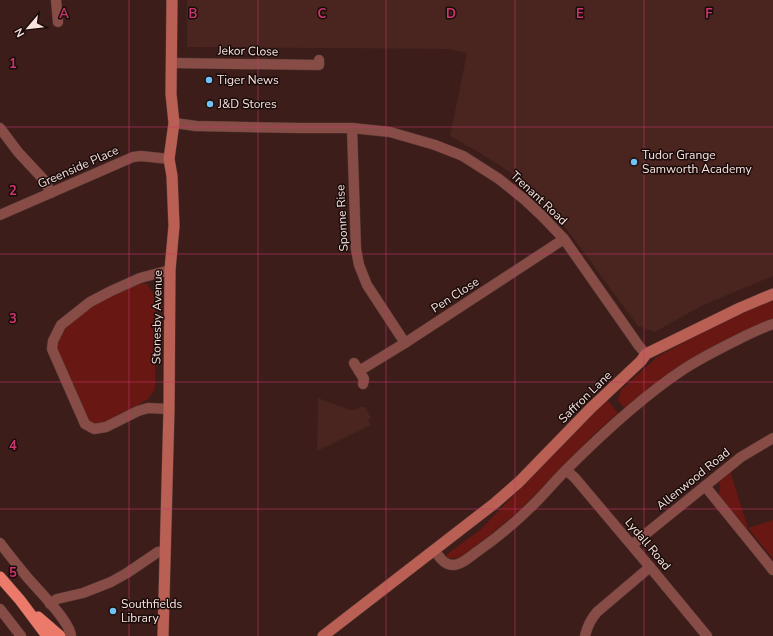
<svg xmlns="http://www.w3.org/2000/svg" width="773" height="636" font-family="'Nunito Sans',sans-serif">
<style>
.built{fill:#4a241f}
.green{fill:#691712}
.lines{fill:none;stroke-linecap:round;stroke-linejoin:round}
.minor-casing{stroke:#563935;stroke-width:11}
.secondary-casing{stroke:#563935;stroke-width:12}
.trunk-casing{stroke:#563935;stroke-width:12}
.minor{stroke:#864c45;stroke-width:10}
.secondary{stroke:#ba5f54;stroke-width:11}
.trunk{stroke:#ec7a6b;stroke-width:11}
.grid{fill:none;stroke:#ca366f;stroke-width:1;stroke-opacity:0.55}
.poi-dot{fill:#71c1f5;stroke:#1a0c0a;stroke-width:1.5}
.labels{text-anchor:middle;stroke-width:3;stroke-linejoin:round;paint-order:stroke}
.street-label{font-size:12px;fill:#f8e2de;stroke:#1a0c0a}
.poi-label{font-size:12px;fill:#f8e2de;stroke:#1a0c0a;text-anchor:start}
.grid-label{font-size:13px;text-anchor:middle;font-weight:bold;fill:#ca366f;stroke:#1a0c0a;stroke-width:3;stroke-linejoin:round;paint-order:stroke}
</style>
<rect width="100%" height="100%" fill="#3c1d19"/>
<g class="built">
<polygon points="187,0 773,0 773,276 703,305 655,332 638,326 550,207 530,188 510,172 480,153 450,136 467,53 448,49 187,47"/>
<polygon points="318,398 350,410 355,410 361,407 365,407 371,418 368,420 371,425 317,451"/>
</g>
<g class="green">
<polygon points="141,283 147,284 153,293 156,304 155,389 148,399 119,416 103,424 94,424 88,419 57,349 57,342 59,335 87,308 100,300"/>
<polygon points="773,299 773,320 728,338 690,361 656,383 624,408 618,400 621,390 657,357 722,322"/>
<polygon points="607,400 618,413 591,437 521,509 490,535 459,558 448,558 446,555 480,530"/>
<polygon points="730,471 748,528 773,520 773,559 748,528 745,529 719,495 720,479"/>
</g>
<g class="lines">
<g class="minor-casing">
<g id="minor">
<polyline points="56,0 58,22"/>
<polyline points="171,63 319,65 319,60"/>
<polyline points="174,123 196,126 299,128 352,128 390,132 435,145 463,156 499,179 525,200 542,216 564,239 625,326 639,346 646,354"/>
<polyline points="0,128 18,152 44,180 51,193"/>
<polyline points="352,128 356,249 359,265 367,285 405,343"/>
<polyline points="0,215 133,157 141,156 169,159"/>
<polyline points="354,363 359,371 405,343 564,239"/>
<polyline points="359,371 364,379 363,384"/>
<polyline points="169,409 148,408 138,411 106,427 94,429 85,424 52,349 53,341 61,325 90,302 111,291 140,278 170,270"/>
<polyline points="566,470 575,478 650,567 707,636"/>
<polyline points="705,486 773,570"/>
<path d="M 0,543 C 9,555 18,566 27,577 C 38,590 70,621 71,636"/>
<polyline points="632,545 741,457 773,438"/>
<path d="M 434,550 C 440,558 446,568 458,564 C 465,562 472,555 478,551 C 498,537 517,521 534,504 C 545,493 555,481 567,469 C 602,434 643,396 684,369 C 701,358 719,349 737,340 C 749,334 761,328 773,324"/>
<polyline points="50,604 57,599 83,593 111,582 127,573 158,552 165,551"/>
<polyline points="0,609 21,636"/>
<path d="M 585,636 C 587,627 591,619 597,612 L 650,567"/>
</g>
</g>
<g class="secondary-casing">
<g id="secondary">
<polyline points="163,636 169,409 170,270 174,226 172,176 169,159 174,123 171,94 172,0"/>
<polyline points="323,636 495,503 519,482 591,408 641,361 646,354 740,308 773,294"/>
</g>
</g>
<g class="trunk-casing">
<g id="trunk">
<polyline points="0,577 20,600 47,636"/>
<polyline points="38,617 60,636"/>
</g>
</g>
<use href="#minor" class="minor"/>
<use href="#secondary" class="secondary"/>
<use href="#trunk" class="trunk"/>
</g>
<path class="grid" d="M 129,0 L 129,636M 258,0 L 258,636M 386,0 L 386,636M 515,0 L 515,636M 644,0 L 644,636M 0,127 L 773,127M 0,254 L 773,254M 0,382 L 773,382M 0,509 L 773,509"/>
<g class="poi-dot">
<circle cx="209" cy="80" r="4"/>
<circle cx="210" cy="104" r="4"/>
<circle cx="634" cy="162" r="4"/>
<circle cx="113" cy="611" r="4"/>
</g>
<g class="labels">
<g class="street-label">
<text transform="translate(248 51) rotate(1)" y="4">Jekor Close</text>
<text transform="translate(78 167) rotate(-24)" y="4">Greenside Place</text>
<text transform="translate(539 198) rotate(43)" y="4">Trenant Road</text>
<text transform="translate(342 218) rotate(-93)" y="4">Sponne Rise</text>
<text transform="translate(455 295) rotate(-33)" y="4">Pen Close</text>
<text transform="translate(157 317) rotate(-89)" y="4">Stonesby Avenue</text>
<text transform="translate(585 397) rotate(-44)" y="4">Saffron Lane</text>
<text transform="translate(693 479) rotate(-39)" y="4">Allenwood Road</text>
<text transform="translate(648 544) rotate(50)" y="4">Lydall Road</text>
</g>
<g class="poi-label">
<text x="217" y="84">Tiger News</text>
<text x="218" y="108">J&amp;D Stores</text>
<text x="642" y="159">Tudor Grange<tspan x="642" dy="14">Samworth Academy</tspan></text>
<text x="121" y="608">Southfields<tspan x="121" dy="14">Library</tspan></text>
</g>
</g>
<g class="grid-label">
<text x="64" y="18">A</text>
<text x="193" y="18">B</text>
<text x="322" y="18">C</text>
<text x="451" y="18">D</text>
<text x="580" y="18">E</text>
<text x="709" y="18">F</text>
<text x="13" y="68">1</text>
<text x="13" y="195">2</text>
<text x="13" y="323">3</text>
<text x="13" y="450">4</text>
<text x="13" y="577">5</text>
</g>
<g transform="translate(28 28) rotate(242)" stroke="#1a0c0a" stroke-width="3" paint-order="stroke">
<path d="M0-3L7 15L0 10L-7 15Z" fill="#f8e2de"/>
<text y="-6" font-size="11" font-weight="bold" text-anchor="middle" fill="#f8e2de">N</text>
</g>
</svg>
